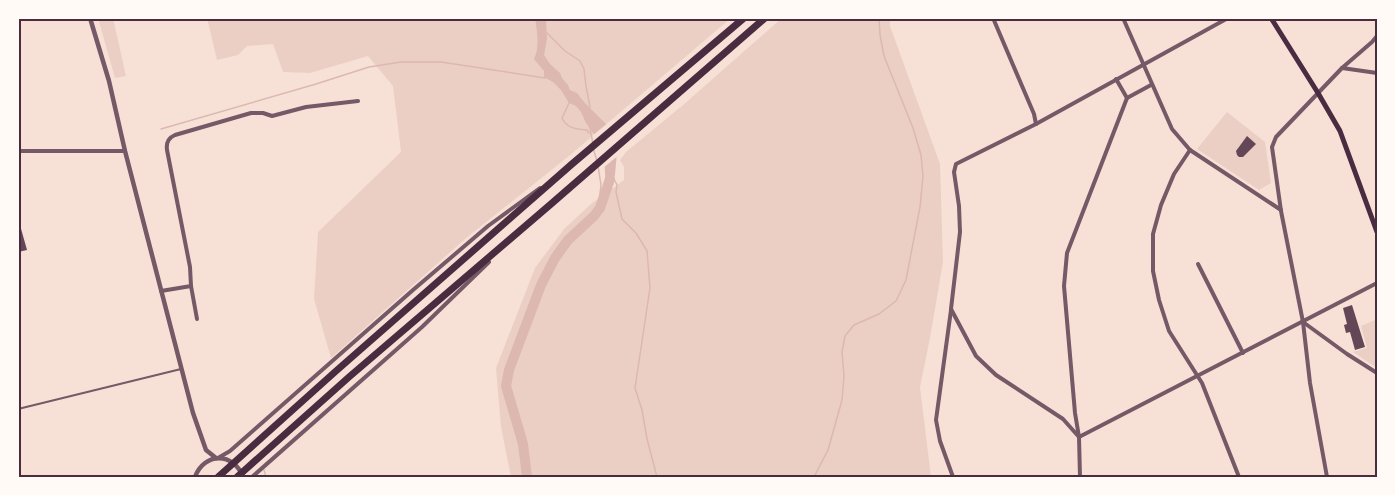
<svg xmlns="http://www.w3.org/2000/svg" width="1395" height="495" font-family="'Work Sans',sans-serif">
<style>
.green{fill:#ebcfc5}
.water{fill:#dcb8b0}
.pier{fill:#f7e1d7}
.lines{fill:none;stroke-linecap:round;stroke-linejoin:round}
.stream{stroke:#dcb8b0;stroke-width:1.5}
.river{stroke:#dcb8b0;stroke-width:10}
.building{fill:#644757}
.service{stroke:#755966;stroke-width:2}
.minor{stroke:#755966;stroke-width:4}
.tertiary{stroke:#755966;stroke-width:4.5}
.secondary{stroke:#4a2c40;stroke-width:5}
.trunk{stroke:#4a2c40;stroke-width:7}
.neatline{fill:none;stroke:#4a2c40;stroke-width:2}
</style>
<rect width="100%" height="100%" fill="#f7e1d7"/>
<g class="green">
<polygon points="98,18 113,18 126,76 115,78"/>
<polygon points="207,18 731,18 569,156 465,239 331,358 314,299 318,232 401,152 393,86 368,56 310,73 283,72 273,44 247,46 238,55 217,60"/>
<polygon points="782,18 890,18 890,26 940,164 943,262 930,338 920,387 931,477 511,477 501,427 496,368 535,268 564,229 591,204 624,180 624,167 620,160 626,152 683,105"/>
<polygon points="1227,112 1265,142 1271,183 1259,190 1197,149"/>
<polygon points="1377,319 1377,368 1353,352 1367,348 1361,326"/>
</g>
<path class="water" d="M 535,18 L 545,18 L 546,20 L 547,39 L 544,55 L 550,64 L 560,73 L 562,78 L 568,85 L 570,90 L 577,93 L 584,102 L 608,126 L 617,152 L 615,175 L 606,192 L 604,153 L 600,143 L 586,123 L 581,112 L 576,106 L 569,103 L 561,90 L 553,82 L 544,77 L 544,71 L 534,59 C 540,48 537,30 535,18 Z"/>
<polygon class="pier" points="609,122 617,136 620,154 602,169 601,154 598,145 592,136"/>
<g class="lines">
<g class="stream">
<polyline points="547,33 565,51 580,61 584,69 586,86 590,107"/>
<path d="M 570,101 L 562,118 C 567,129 577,129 587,130 L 589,133"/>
<polyline points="590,128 593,144"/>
<polyline points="161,129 316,84 369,67 401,62 441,62 545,78"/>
<polyline points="593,148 597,161"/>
<polyline points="598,166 601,185 599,202 600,208"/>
<polyline points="613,177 617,185 616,192 622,219 636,233 647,251 650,288 635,388 642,410 647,439 657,477"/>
<polyline points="264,470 266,477"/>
<polyline points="814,477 828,450 842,400 844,376 842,352 845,336 854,325 879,314 896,301 906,280 920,207 923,176 921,155 913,128 884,56 880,35 879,18"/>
</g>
<polyline class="river" points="527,477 523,444 506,386 509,370 541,285 555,258 568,240 594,216 600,208 610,179"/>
</g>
<g class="building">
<polygon points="1247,136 1256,144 1243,157 1239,157 1237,155 1236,151"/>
<polygon points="18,218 27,250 18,252"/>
<polygon points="1352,305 1365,347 1355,350 1350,332 1346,333 1344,325 1347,324 1343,308"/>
</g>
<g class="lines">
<polyline class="service" points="18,409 181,369"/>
<g class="minor">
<polyline points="993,18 1034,114 1036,124"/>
<polyline points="1123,18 1172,129 1190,150 1281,210"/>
<polyline points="1342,68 1377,73"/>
<polyline points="1116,79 1127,98"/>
<polyline points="1127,98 1067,253 1064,286 1075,413 1079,437 1377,283"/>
<polyline points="1127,98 1151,85"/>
<polyline points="1190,150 1174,174 1161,205 1153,234 1153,271 1159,300 1169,331 1202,383 1239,477"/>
<polyline points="18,151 125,151"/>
<polyline points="1198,264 1243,353"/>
<polyline points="191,286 197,319"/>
<path d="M 161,291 L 191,286 L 190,267 L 167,150 C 166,143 168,138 175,135 L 251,113 L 263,113 L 272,116 L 306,107 L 358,101"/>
<polyline points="951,310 936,420 940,441 953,477"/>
<polyline points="1303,322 1347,354 1377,373"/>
<polyline points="218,458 230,451 413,290 488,226 540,188"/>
<polyline points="252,477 422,327 489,262"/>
<polyline points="1080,477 1079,437 1063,419 996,375 976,356 951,309 960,232 959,206 954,172 956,164 1036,124 1228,18"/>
<polyline points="1327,477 1310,383 1303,322 1281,211 1272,147 1276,137 1342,68 1372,42 1377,36"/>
</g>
<g class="tertiary">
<polyline points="90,18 109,81 125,151 193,413 206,450 216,458"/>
<path d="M 195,477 C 204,452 234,452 243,477"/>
</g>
<polyline class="secondary" points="1271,18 1318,93 1340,131 1377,232"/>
<g class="trunk">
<polyline points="218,477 336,371 572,164 744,18"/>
<polyline points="237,477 349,377 551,204 765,18"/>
</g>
</g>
<rect width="1395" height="495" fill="none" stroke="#fffaf5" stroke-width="39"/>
<rect x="20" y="20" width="1356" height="456" class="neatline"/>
</svg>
